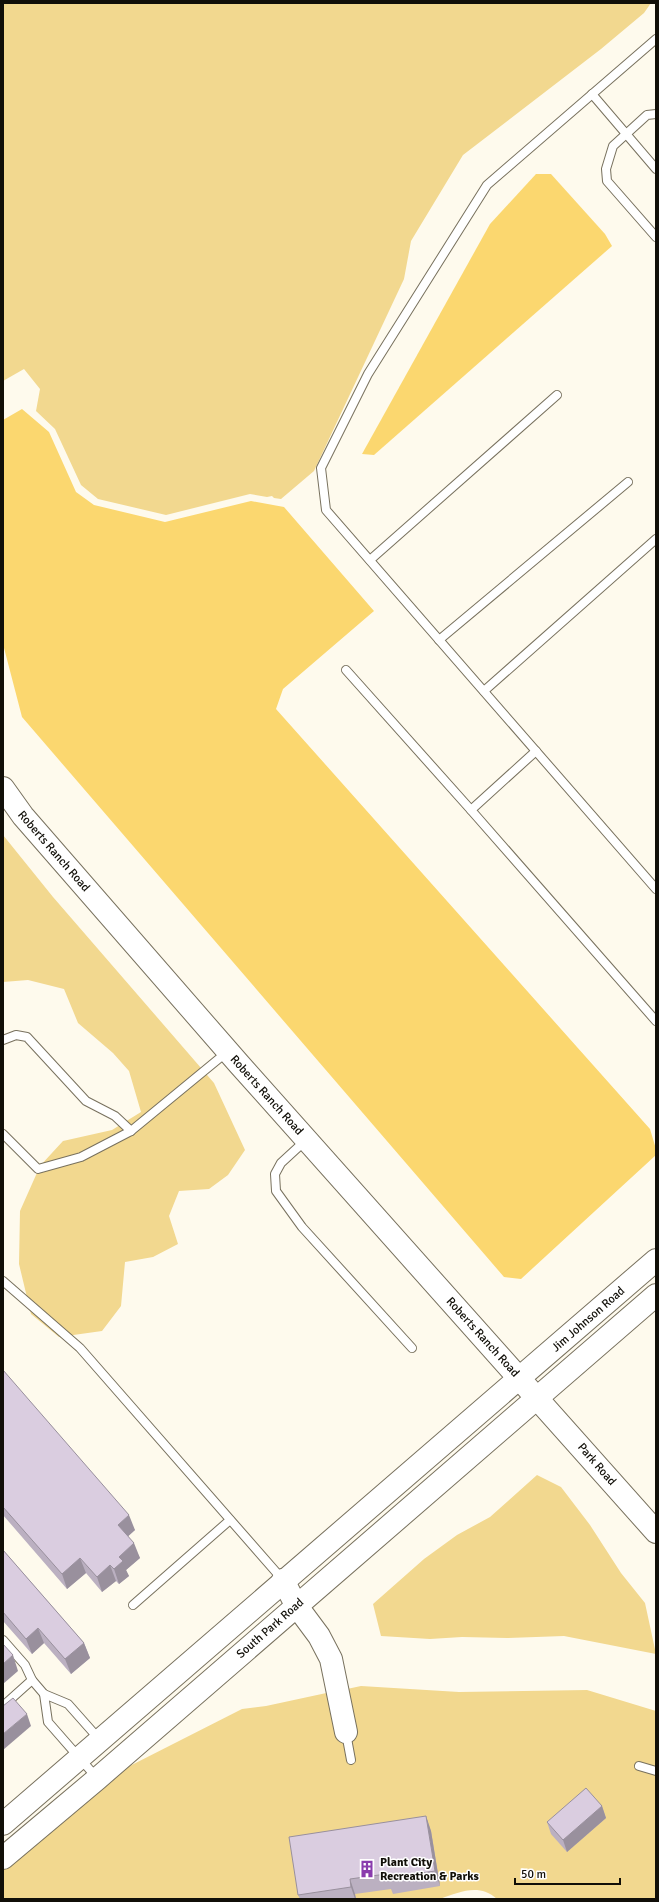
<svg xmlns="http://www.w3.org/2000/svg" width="659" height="1902" font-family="Signika,sans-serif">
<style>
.green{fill:#f2d88f}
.water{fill:#fbd76f}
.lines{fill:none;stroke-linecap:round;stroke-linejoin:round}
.lane-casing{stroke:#78715e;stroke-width:10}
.secondary-casing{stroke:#78715e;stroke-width:24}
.primary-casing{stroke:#78715e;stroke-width:24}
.lane{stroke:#fff;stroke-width:8}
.secondary{stroke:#fff;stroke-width:22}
.primary{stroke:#fff;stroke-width:22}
.wall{fill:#bbb0c1}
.shaded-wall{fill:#99909d}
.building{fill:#dacde0;stroke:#99909d}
.labels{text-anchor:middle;stroke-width:3;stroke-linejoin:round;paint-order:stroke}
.street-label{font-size:12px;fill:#110f08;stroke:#fff}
.poi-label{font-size:12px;font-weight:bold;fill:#110f08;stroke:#fff;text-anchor:start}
</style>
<rect width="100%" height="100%" fill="#fefaed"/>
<g class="green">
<polygon points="3,3 651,3 644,13 601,49 463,155 411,241 404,279 314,471 281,499 274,498 272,496 267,497 250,494 166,515 98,499 81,485 55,429 36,411 40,389 24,369 3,381"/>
<polygon points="3,835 53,897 214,1083 245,1150 228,1175 209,1189 179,1191 169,1216 178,1244 153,1257 125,1262 121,1306 102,1331 59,1337 31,1314 19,1264 20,1211 40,1166 63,1141 112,1130 141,1112 129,1071 113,1053 78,1023 64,989 28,980 3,982"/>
<polygon points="537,1475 561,1487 590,1525 621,1573 645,1603 656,1654 564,1636 507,1638 462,1637 430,1639 381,1636 373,1604 424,1559 457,1535 490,1517"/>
<path d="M 361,1686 L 459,1692 L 587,1690 L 656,1711 L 656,1899 L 497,1899 C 479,1883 460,1892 440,1899 L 3,1899 L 3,1867 L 112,1775 L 242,1709 L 266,1706 L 331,1692 L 339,1742 L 354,1738 L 347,1689 Z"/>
</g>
<g class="water">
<polygon points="536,174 551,174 605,234 612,246 374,455 362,454 490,224"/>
<polygon points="22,409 49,432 76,492 94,505 165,522 251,501 284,507 374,611 283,689 276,709 650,1129 656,1149 656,1155 521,1279 504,1277 22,717 3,644 3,420"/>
</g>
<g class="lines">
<g class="lane-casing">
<g id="lane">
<polyline points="656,39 487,185 368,374 321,468 326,510 656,889"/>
<polyline points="592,94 656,169"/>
<polyline points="656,114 647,115 613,146 606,169 607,181 656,237"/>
<polyline points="370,560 557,395"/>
<polyline points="439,640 628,482"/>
<polyline points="346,670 471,810"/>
<polyline points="484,691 656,539"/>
<polyline points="536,751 471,810 656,1021"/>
<polyline points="3,1040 16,1035 27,1037 86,1101 115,1116 131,1131"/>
<polyline points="3,1134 38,1169 81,1157 131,1131 227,1052"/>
<polyline points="306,1140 281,1163 275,1174 276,1191 302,1227 412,1348"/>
<polyline points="3,1281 80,1348 283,1580"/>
<polyline points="133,1605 230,1520"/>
<polyline points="3,1640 25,1665 32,1680 44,1694 68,1704 99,1739"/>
<polyline points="44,1694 48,1722 97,1778"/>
<polyline points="3,1706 32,1680"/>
<polyline points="346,1733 351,1760"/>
<polyline points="639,1766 656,1771"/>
</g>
</g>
<g class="secondary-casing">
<g id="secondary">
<polyline points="3,788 23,816 239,1064 656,1532"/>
<polyline points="283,1580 296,1605 319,1636 331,1659 346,1732"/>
</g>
</g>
<g class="primary-casing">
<g id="primary">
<polyline points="3,1824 656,1260"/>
<polyline points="3,1858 97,1779 656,1295"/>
</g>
</g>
<use href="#lane" class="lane"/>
<use href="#secondary" class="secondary"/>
<use href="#primary" class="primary"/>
</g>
<g class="wall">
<polygon points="3,1370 135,1530 128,1536 140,1558 126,1570 129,1576 119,1584 116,1581 102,1592 86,1573 67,1589 3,1515"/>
<polygon points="3,1550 84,1643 90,1658 71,1674 44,1643 32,1654 3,1621"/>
<polygon points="602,1806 606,1818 567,1852 551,1834 547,1822"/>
<polygon points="426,1816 431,1831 440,1886 393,1894 391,1889 355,1894 356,1899 300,1899 298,1895"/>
</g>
<g class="shaded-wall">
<polygon points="129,1515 135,1530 124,1540 118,1525"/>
<polygon points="134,1543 140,1558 126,1570 129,1576 119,1584 114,1569 119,1557"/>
<polygon points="80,1558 86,1573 67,1589 62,1574"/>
<polygon points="110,1565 116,1581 102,1592 97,1577"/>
<polygon points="38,1628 44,1643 32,1654 26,1639"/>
<polygon points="84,1643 90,1658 71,1674 65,1659"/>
<polygon points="13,1655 18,1671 3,1684 3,1664"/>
<polygon points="27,1714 31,1726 3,1750 3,1734"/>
<polygon points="602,1806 606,1818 567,1852 563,1840"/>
<polygon points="426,1816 431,1831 440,1886 435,1871"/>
<polygon points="350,1879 355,1894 356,1899 355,1899 351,1887"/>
</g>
<g class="building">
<polygon points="3,1370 129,1515 118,1525 134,1543 119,1557 123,1561 114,1569 110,1565 97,1577 80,1558 62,1574 3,1507"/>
<polygon points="3,1550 84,1643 65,1659 38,1628 26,1639 3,1612"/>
<polygon points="3,1644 13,1655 3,1664"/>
<polygon points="13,1698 27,1714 3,1734 3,1706"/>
<polygon points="586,1788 602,1806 563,1840 547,1822"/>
<polygon points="426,1816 435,1871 387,1878 386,1874 350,1879 351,1887 298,1895 289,1837"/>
</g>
<defs>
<g id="building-bare" transform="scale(1.38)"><path d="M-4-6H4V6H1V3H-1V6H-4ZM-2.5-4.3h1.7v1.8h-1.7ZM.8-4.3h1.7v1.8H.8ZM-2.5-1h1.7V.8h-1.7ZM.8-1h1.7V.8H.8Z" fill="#8a3cad" stroke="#fff" stroke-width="2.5" paint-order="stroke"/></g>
</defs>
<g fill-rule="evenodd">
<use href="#building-bare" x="367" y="1869"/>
</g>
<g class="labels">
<g class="street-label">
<text transform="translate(54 851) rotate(49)" y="4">Roberts Ranch Road</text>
<text transform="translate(267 1095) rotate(48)" y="4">Roberts Ranch Road</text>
<text transform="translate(588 1319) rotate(-41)" y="4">Jim Johnson Road</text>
<text transform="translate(483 1337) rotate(48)" y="4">Roberts Ranch Road</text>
<text transform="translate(597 1464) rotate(49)" y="4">Park Road</text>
<text transform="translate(270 1628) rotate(-41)" y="4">South Park Road</text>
</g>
<g class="poi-label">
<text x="380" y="1866">Plant City<tspan x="380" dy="14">Recreation &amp; Parks</tspan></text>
</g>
</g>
<rect width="659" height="1902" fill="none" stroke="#110f08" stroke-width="8"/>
<path d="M515 1878v6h105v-6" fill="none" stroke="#110f08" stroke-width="2"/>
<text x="521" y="1878" font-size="12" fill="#110f08" stroke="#ffffff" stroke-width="3" paint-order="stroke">50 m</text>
</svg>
